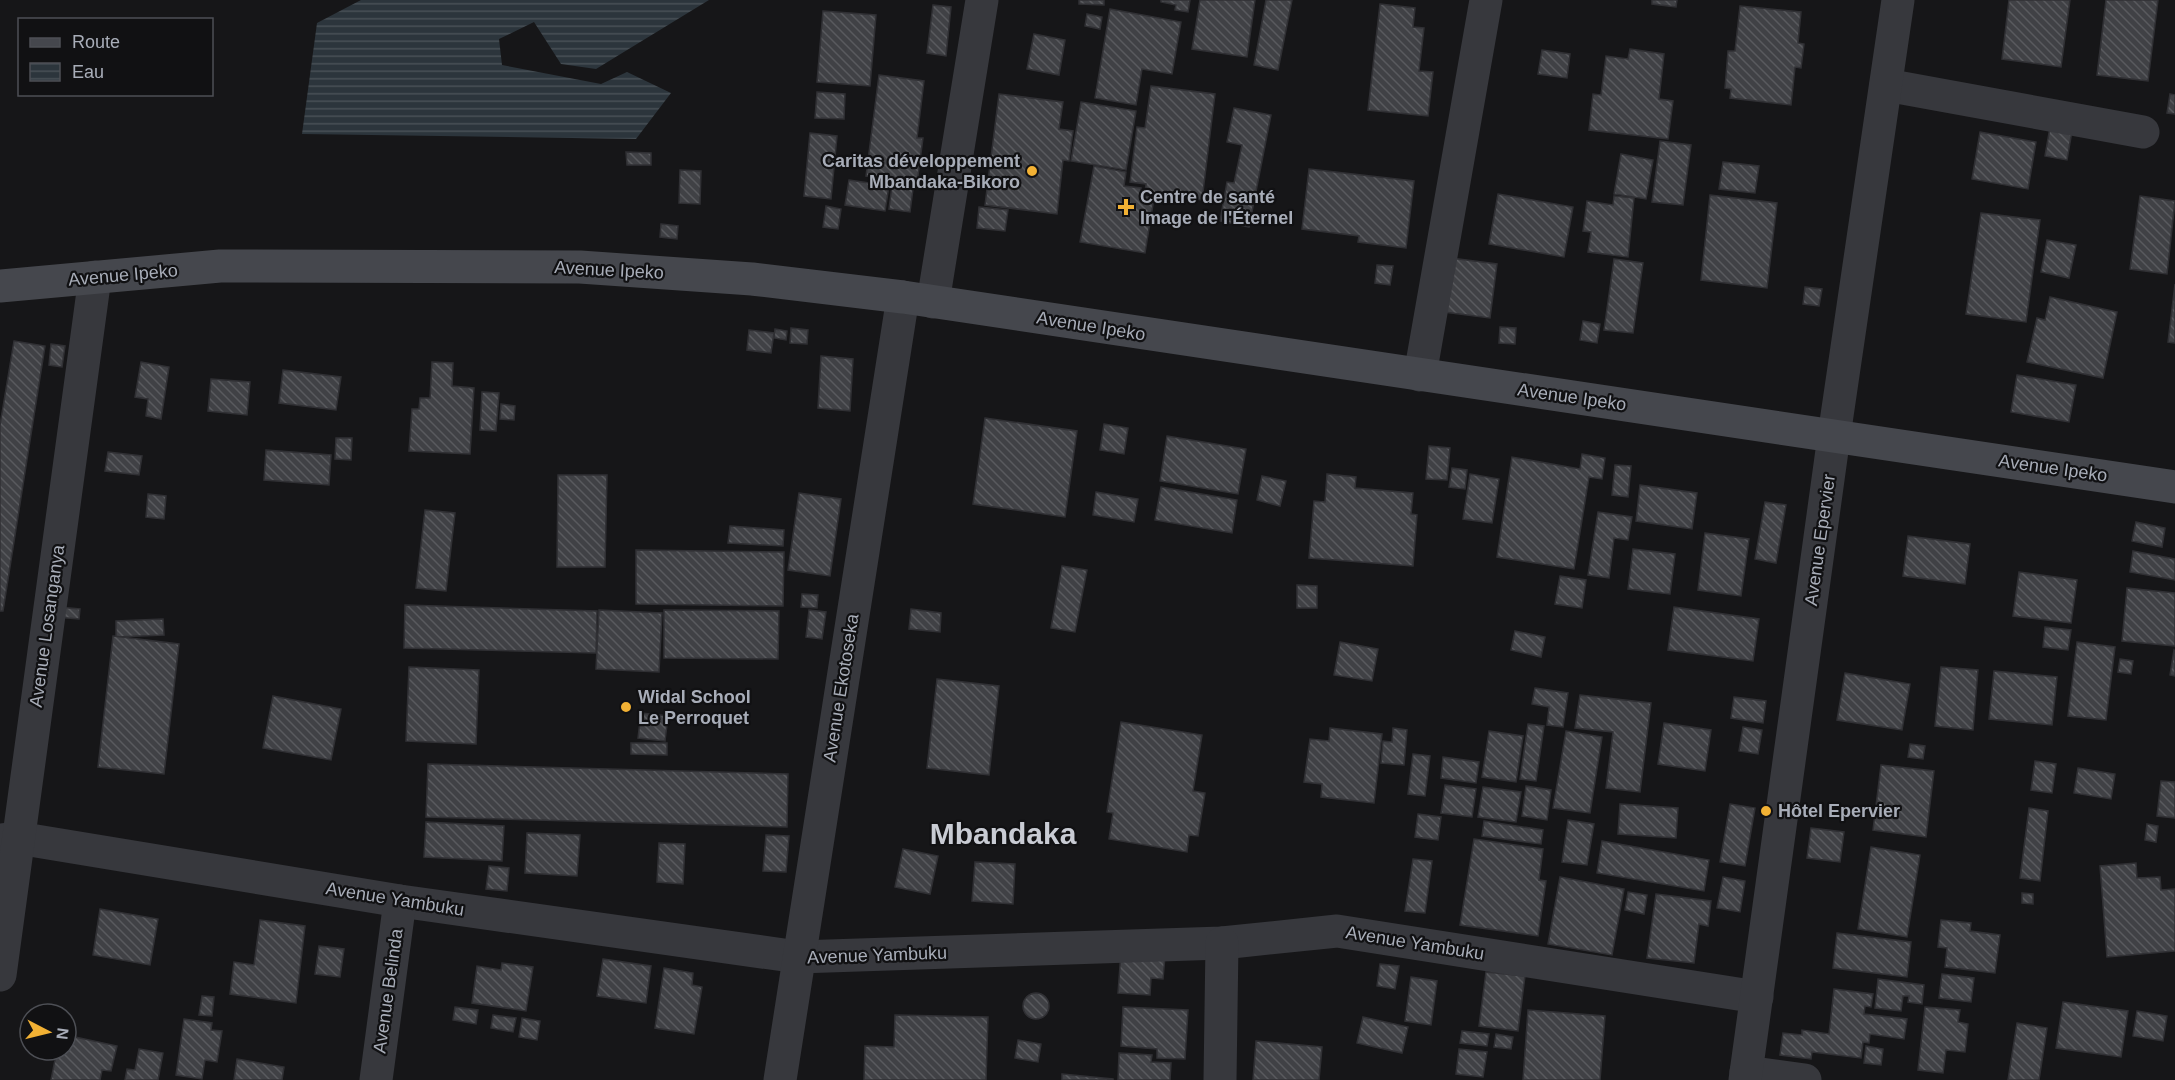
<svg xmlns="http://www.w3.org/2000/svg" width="2175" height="1080" font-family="Helvetica,sans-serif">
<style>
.water{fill:url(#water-rules)}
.building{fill:url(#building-back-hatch);stroke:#303034;stroke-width:1.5}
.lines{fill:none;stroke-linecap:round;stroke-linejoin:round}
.street{stroke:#37383d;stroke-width:33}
.secondary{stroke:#45474d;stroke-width:33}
.poi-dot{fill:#f2b134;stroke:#111113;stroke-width:2}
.labels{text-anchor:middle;stroke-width:4.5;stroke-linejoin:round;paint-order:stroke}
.poi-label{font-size:18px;font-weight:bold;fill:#a8adb8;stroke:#111113;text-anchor:start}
.street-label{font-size:18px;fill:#a8adb8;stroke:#111113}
.town-label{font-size:30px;font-weight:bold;fill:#c9ccd4;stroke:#111113}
</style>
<defs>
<pattern id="water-rules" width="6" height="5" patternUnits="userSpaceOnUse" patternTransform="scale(1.5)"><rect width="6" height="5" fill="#2c353c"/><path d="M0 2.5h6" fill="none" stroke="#485056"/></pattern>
<pattern id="building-back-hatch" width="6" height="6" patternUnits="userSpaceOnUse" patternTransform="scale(1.5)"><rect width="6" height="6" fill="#404145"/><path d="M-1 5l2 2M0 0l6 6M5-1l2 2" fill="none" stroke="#595a5e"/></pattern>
</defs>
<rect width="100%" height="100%" fill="#161618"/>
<polygon class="water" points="361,0 709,0 596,69 561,64 534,22 499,39 502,65 601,84 627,72 671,93 636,139 302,134 317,23"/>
<g class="building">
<polygon points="1079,0 1104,0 1104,5 1079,4"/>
<polygon points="1161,0 1190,0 1188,12 1175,10 1176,5 1161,2"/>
<polygon points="1200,0 1255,0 1247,57 1192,49"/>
<polygon points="1266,0 1292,0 1278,70 1254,65"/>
<polygon points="1652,0 1677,0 1676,7 1652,4"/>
<polygon points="2009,0 2070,0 2061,67 2002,59"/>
<polygon points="2106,0 2158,0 2148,81 2097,75"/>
<polygon points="1380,4 1415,8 1413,27 1424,28 1419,71 1433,72 1428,116 1368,110"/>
<polygon points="933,5 951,7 946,56 927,53"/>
<polygon points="1740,6 1801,12 1798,43 1804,44 1801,68 1795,67 1791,105 1730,98 1731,89 1725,88 1728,51 1735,51"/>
<polygon points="1110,9 1181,22 1172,74 1142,69 1136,105 1095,98"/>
<polygon points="823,11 876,15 870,86 817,82"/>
<polygon points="1087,14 1102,17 1100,29 1085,26"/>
<polygon points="1034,34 1065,40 1059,75 1027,69"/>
<polygon points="1630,49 1664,54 1659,99 1673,101 1668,139 1589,130 1593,94 1601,95 1606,56 1628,59"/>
<polygon points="1542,50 1570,54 1567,78 1538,74"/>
<polygon points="879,75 924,81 917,138 923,138 917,183 866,176"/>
<polygon points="1151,86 1215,94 1202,200 1145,193 1146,184 1130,182 1137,127 1145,128"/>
<polygon points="817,92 845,94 844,119 815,118"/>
<polygon points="999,94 1063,102 1059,129 1073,131 1069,161 1063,160 1057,214 985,205"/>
<polygon points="2170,94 2175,95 2175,114 2167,113"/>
<polygon points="1081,102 1136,111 1126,170 1071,161"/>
<polygon points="1234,108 1271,115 1249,227 1220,221 1227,182 1234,183 1242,145 1227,142"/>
<polygon points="2050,127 2072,131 2067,160 2045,156"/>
<polygon points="1980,132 2036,142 2028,189 1972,179"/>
<polygon points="810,133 837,136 831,199 804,196"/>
<polygon points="1660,141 1691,145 1683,205 1652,202"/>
<polygon points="626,152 651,153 651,165 627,165"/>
<polygon points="1621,154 1653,160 1646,199 1614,194"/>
<polygon points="1723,162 1759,166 1755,193 1719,189"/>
<polygon points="1094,166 1126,172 1124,186 1141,188 1140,195 1154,198 1145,253 1080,242"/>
<polygon points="1309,169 1414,181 1406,248 1358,242 1359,236 1302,229"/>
<polygon points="680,170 701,171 700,204 679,203"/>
<polygon points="849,180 889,186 885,211 845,205"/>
<polygon points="892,186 913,189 910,212 889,209"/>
<polygon points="1498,194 1573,207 1564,257 1489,244"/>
<polygon points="1710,195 1777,203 1767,288 1701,280"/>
<polygon points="1614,196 1634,198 1628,257 1588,252 1591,232 1583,231 1587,201 1613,205"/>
<polygon points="2140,196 2175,201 2167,274 2130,269"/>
<polygon points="826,206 841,209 838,229 823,227"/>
<polygon points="979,207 1008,210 1005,231 977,228"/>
<polygon points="1981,213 2040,220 2026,322 1966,314"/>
<polygon points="661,224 678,226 677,239 660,237"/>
<polygon points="2047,240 2076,245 2069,278 2041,272"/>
<polygon points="1451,258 1497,264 1490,318 1444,312"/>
<polygon points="1614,259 1643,263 1633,333 1604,330"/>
<polygon points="1377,265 1393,266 1390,285 1375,283"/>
<polygon points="2175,284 2175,343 2168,342"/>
<polygon points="1805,287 1822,289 1819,306 1803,304"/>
<polygon points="2050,297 2117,312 2103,378 2027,362 2037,318 2045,320"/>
<polygon points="1583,321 1600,324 1597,343 1580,340"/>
<polygon points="1500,327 1516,328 1515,344 1499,343"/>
<polygon points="791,328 808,330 807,344 790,343"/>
<polygon points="775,329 787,331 786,340 774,338"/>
<polygon points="749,330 774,333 771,353 747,350"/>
<polygon points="14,341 45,346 3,611 0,611 0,425"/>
<polygon points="51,344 65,346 62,367 49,365"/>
<polygon points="821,356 853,359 850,411 818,408"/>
<polygon points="141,362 169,367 161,419 146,416 148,399 135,397"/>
<polygon points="432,362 453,363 452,386 474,388 470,454 409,451 412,409 419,409 420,398 430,398"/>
<polygon points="283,370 341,377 336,410 279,403"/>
<polygon points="2017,375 2076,385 2069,422 2011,412"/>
<polygon points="211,379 250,382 247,415 208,411"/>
<polygon points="482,392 499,393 496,431 480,430"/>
<polygon points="501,404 515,406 514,420 500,419"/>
<polygon points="985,418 1077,431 1065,517 973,504"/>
<polygon points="1104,424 1128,428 1124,454 1100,450"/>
<polygon points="1167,436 1246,449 1238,494 1160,481"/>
<polygon points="336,438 352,438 351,460 335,459"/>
<polygon points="1429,446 1450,448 1447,480 1426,479"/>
<polygon points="266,450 331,455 329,485 264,480"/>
<polygon points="108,452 142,456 139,475 105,471"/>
<polygon points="1582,454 1605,458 1602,479 1589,477 1574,569 1497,557 1512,457 1580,469"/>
<polygon points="1615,465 1631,466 1628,497 1612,495"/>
<polygon points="1452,468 1467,470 1465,489 1449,487"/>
<polygon points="1327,474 1356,477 1355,488 1413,493 1411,514 1417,515 1413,566 1309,558 1314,501 1325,502"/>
<polygon points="1470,474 1499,479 1492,523 1463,519"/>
<polygon points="558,475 607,475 605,567 557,567"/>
<polygon points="1262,476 1286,481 1280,506 1257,500"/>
<polygon points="1640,485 1697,493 1692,529 1636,521"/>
<polygon points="1161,487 1237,500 1232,533 1155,520"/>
<polygon points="1096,492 1138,499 1134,522 1093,515"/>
<polygon points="799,493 841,499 830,576 788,570"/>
<polygon points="148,494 166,496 164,519 146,517"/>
<polygon points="1765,502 1786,505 1776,563 1755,559"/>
<polygon points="425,510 455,513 446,591 416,588"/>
<polygon points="1598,512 1632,517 1628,540 1614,538 1609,578 1588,575"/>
<polygon points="2136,522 2165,528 2162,547 2132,541"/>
<polygon points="730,526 784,530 783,546 728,543"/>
<polygon points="1705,533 1749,539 1741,596 1698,590"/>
<polygon points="1908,536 1970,544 1965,584 1903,576"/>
<polygon points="1633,549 1675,554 1670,594 1628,589"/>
<polygon points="636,550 784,552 783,606 636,604"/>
<polygon points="2133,551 2175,559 2175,580 2130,572"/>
<polygon points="1062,566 1087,570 1075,632 1051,628"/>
<polygon points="2019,572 2077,580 2071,623 2013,616"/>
<polygon points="1560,576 1586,580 1582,608 1555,604"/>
<polygon points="1297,585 1317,586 1317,608 1297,608"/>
<polygon points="2127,588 2175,593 2175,646 2122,641"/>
<polygon points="802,594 818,595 817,608 801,607"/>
<polygon points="405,605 597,611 596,653 404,648"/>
<polygon points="58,607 80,609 79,619 56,617"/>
<polygon points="1674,607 1759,619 1753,661 1668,650"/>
<polygon points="911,609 941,613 940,632 909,629"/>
<polygon points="599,610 662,613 659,672 596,669"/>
<polygon points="664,610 779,611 778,659 664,658"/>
<polygon points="809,610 826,612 822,639 806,637"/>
<polygon points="163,619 164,635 116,637 116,621"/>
<polygon points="2045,627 2071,630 2068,650 2043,647"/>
<polygon points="1515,631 1545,637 1541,657 1511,650"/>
<polygon points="113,636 179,644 164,774 98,767"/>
<polygon points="1340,642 1378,649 1372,681 1334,675"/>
<polygon points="2077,642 2115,647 2106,720 2068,716"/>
<polygon points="2174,650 2175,651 2175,676 2170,675"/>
<polygon points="2120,659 2133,661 2131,674 2118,672"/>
<polygon points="409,667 479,670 476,744 406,741"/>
<polygon points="1941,667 1978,670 1973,730 1935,726"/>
<polygon points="1994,671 2057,677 2052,725 1989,719"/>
<polygon points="1845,673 1910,684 1902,730 1837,720"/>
<polygon points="937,679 999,686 989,775 927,768"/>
<polygon points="1535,688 1568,693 1563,727 1547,725 1549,707 1532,704"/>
<polygon points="1580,695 1651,703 1640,792 1606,788 1613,732 1575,728"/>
<polygon points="273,696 341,709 331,760 263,748"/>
<polygon points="1734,697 1766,701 1763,723 1731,718"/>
<polygon points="641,713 668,716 665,741 638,738"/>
<polygon points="1121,722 1202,735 1193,791 1205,793 1198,836 1189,835 1187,852 1109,839 1113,813 1107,812"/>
<polygon points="1664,723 1711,730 1705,771 1658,764"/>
<polygon points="1528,724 1544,726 1536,781 1520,779"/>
<polygon points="1743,727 1762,730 1758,754 1739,751"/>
<polygon points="1330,728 1382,734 1374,803 1321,797 1322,784 1304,782 1310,739 1329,741"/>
<polygon points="1393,728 1407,730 1404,765 1381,763 1383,741 1392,742"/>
<polygon points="1489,731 1523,736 1516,782 1482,777"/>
<polygon points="1566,731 1602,737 1590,813 1553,808"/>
<polygon points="631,743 667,743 667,755 631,754"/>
<polygon points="1910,744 1925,746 1923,759 1908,757"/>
<polygon points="1413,754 1430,756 1425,796 1408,794"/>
<polygon points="1443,757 1479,762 1476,783 1441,778"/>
<polygon points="2035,761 2056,764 2052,793 2031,790"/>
<polygon points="428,764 788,774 787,827 426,817"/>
<polygon points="1881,765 1934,771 1926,837 1873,830"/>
<polygon points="2078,768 2115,774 2111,799 2074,793"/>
<polygon points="2161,781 2175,782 2175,818 2157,816"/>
<polygon points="1445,785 1476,789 1472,817 1441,813"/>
<polygon points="1526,786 1551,790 1547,820 1522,816"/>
<polygon points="1483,787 1521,792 1516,822 1478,817"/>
<polygon points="1620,804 1678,808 1676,838 1618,834"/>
<polygon points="1730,804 1755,808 1745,866 1720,862"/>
<polygon points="2029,808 2048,811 2040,881 2020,878"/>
<polygon points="1418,814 1441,817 1438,840 1415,837"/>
<polygon points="1568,820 1594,824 1587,865 1562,862"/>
<polygon points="1484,821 1543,830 1541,844 1482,836"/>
<polygon points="426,822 504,826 502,861 424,857"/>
<polygon points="2147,824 2158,826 2156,842 2145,840"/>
<polygon points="1811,828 1844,832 1840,862 1807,858"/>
<polygon points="527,833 580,835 577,876 525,873"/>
<polygon points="766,835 789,836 786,872 763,871"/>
<polygon points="1474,839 1543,849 1539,880 1546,881 1538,936 1460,925"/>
<polygon points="1602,841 1709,860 1704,891 1597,873"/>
<polygon points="659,843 685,844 683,884 657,882"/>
<polygon points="1871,847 1920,855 1907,937 1858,929"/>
<polygon points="903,849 938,856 930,894 895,887"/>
<polygon points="1413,859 1432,861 1425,913 1405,911"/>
<polygon points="975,862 1015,864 1013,904 972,901"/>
<polygon points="2136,863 2137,878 2160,877 2161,890 2175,889 2175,951 2107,957 2100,866"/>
<polygon points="489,866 509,868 507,891 486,889"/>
<polygon points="1560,877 1624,889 1612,955 1548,944"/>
<polygon points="1723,877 1745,881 1740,912 1717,908"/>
<polygon points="1628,892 1647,895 1644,914 1625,910"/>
<polygon points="2022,893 2033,894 2033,904 2022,903"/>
<polygon points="1656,894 1711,901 1708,926 1699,924 1694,963 1647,958"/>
<polygon points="100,909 158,919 150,965 93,955"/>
<polygon points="260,920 305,926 296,1003 230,994 234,962 254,965"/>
<polygon points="1941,920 1971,923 1970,931 2000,935 1995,973 1945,967 1947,948 1938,947"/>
<polygon points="1837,933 1911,942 1907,977 1833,968"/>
<polygon points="319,946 344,949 340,977 315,974"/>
<polygon points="1121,952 1165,956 1163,979 1151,978 1150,995 1118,993"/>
<polygon points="603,959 651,966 646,1003 597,996"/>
<polygon points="502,963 533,967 526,1011 472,1003 477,966 501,970"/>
<polygon points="1380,964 1399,966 1395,989 1377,986"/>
<polygon points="664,968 693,973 692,985 702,987 694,1034 655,1028"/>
<polygon points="1486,972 1525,976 1518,1031 1479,1026"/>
<polygon points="1942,974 1974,978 1971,1002 1939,998"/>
<polygon points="1411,977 1437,981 1431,1025 1405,1021"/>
<polygon points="1878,979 1924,985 1922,1004 1908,1002 1909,996 1903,996 1901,1011 1875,1008"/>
<polygon points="1834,989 1873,994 1871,1007 1865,1006 1864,1014 1907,1019 1904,1039 1870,1034 1869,1043 1863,1042 1861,1058 1812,1052 1811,1059 1780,1055 1783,1033 1802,1035 1802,1030 1829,1034"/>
<circle cx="1036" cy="1006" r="13"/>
<polygon points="202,996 214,997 212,1016 199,1015"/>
<polygon points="2063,1002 2128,1011 2121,1057 2056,1048"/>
<polygon points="455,1007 478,1010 476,1024 453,1020"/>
<polygon points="1123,1007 1188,1010 1185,1059 1157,1058 1157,1049 1121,1046"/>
<polygon points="1925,1007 1960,1010 1958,1022 1968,1024 1965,1052 1946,1050 1943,1073 1918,1070"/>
<polygon points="1528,1010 1605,1016 1600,1080 1523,1080"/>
<polygon points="2137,1011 2167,1016 2163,1041 2133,1036"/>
<polygon points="493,1015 516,1018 513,1032 491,1028"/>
<polygon points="895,1015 988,1017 986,1080 864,1080 865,1046 894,1047"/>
<polygon points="1363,1017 1408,1027 1402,1053 1357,1043"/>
<polygon points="522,1018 540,1021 537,1040 519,1037"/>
<polygon points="184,1019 212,1023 211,1030 222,1031 217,1062 205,1060 202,1079 176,1075"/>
<polygon points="2017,1023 2047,1028 2039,1080 2008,1080"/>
<polygon points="1462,1031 1489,1034 1487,1046 1460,1043"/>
<polygon points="1496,1034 1513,1037 1511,1049 1494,1047"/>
<polygon points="66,1035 117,1046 111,1071 102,1070 100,1080 51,1080 57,1050 66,1050"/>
<polygon points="1018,1040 1041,1044 1038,1062 1015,1058"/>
<polygon points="1256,1041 1322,1047 1319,1080 1253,1080"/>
<polygon points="1866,1046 1883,1049 1881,1065 1864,1063"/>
<polygon points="139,1049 163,1053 158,1080 125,1080 127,1069 135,1070"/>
<polygon points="1459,1049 1487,1052 1483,1077 1456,1074"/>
<polygon points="1119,1053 1152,1055 1151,1062 1171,1063 1170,1080 1118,1080"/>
<polygon points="237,1059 284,1067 282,1080 234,1080"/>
<polygon points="1062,1074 1113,1079 1113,1080 1062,1080"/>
</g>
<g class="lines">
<g class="street">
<polyline points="1886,85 2143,132"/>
<polyline points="933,302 982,0"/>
<polyline points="1420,375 1486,0"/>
<polyline points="0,840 18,838 400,901 798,957 1222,943 1337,931 1757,997"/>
<polyline points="0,975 95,277"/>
<polyline points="1746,1072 1805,1080"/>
<polyline points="376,1080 400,901"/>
<polyline points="780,1080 903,297"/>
<polyline points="1220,1080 1222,943"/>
<polyline points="1745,1080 1834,436 1898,0"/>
</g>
<polyline class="secondary" points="0,286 220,266 580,267 752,279 903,297 2175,487"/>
</g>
<g class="poi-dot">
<circle cx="1032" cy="171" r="6"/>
<path d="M1123 198h6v6h6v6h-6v6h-6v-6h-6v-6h6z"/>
<circle cx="626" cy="707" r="6"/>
<circle cx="1766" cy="811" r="6"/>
</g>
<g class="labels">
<g class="poi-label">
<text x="1020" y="167" text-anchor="end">Caritas développement<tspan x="1020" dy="21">Mbandaka-Bikoro</tspan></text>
<text x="1140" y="203">Centre de santé<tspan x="1140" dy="21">Image de l'Éternel</tspan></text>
<text x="638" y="703">Widal School<tspan x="638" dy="21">Le Perroquet</tspan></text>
<text x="1778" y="817">Hôtel Epervier</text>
</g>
<g class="street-label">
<text transform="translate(609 270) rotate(3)" y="6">Avenue Ipeko</text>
<text transform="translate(123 275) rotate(-5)" y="6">Avenue Ipeko</text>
<text transform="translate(1091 326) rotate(9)" y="6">Avenue Ipeko</text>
<text transform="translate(1572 397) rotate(8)" y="6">Avenue Ipeko</text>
<text transform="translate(2053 468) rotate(8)" y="6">Avenue Ipeko</text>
<text transform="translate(1820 540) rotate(-82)" y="6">Avenue Epervier</text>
<text transform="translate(47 626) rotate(-82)" y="6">Avenue Losanganya</text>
<text transform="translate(841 688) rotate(-81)" y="6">Avenue Ekotoseka</text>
<text transform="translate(395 899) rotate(9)" y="6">Avenue Yambuku</text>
<text transform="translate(1415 943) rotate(9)" y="6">Avenue Yambuku</text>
<text transform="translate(877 955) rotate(-2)" y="6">Avenue Yambuku</text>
<text transform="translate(388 991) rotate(-82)" y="6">Avenue Belinda</text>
</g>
<g class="town-label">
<text x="1003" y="844">Mbandaka</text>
</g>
</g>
<rect x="18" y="18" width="195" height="78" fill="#111113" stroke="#4d4f55" stroke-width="1.5"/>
<rect x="30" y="38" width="30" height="9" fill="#45474d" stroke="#4d4f55" stroke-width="1.5"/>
<text x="72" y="48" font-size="18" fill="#a8adb8">Route</text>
<rect x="30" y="63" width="30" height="18" fill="url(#water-rules)" stroke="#4d4f55" stroke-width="1.5"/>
<text x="72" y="78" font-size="18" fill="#a8adb8">Eau</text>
<g transform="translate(48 1032) rotate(97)"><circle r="28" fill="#111113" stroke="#4d4f55" stroke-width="1.5"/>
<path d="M0-4.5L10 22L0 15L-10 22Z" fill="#f2b134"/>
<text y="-9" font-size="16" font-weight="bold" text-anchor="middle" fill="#a8adb8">N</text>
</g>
</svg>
